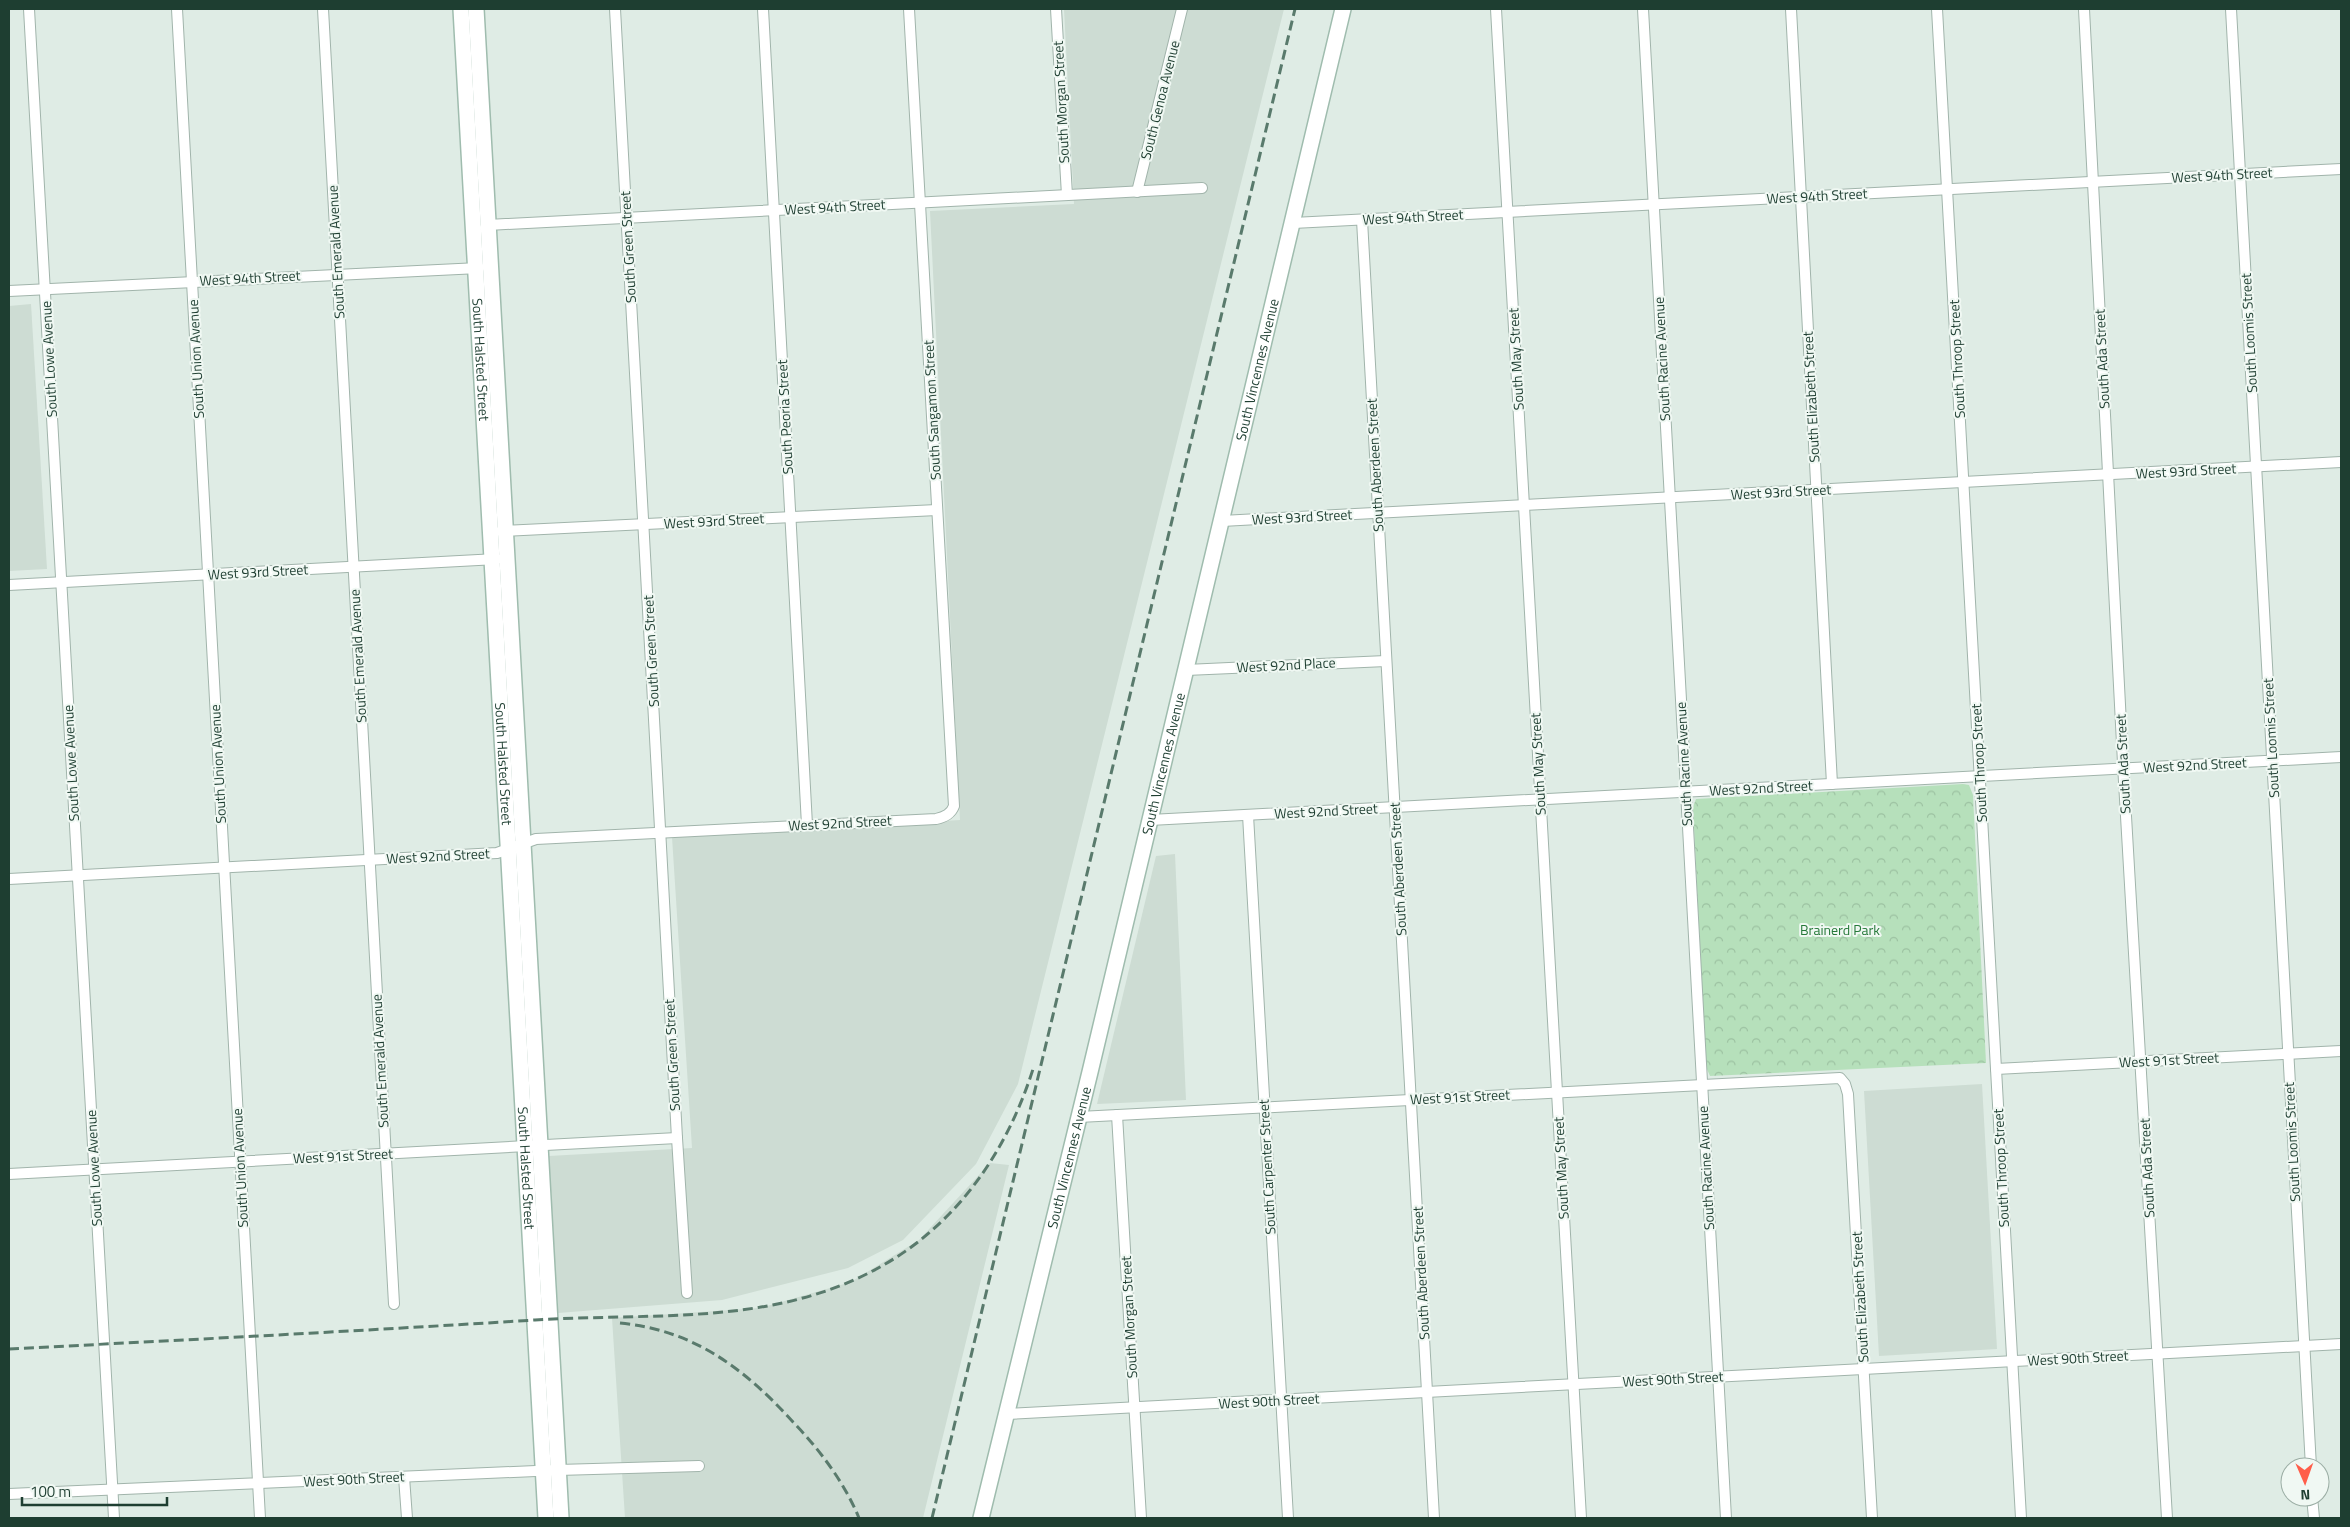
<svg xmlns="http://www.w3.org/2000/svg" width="2350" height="1527" font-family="'Titillium Web',sans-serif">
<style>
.built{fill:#cddcd3}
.park{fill:url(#park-crowns)}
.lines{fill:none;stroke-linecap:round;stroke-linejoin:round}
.minor-casing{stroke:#a1b4ab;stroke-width:12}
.secondary-casing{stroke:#9fbcae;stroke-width:18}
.minor{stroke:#fff;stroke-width:10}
.secondary{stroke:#fff;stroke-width:15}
.rail{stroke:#597a6c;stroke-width:3;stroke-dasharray:10 5;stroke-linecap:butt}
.labels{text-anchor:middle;stroke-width:4;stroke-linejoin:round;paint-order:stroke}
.street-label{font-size:14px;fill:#1e3e31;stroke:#f0f8f3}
.park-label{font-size:14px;fill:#257939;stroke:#f0f8f3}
</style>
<defs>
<pattern id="park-crowns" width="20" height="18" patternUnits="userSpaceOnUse" patternTransform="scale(1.25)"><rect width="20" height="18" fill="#b6e0bb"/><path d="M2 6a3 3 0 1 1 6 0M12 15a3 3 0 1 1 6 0" fill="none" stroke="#9cc1a1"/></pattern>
</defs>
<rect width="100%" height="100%" fill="#dfece5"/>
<g class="built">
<polygon points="1064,9 1284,9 1018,1084 976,1164 903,1240 848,1268 722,1300 558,1313 549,1156 692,1148 672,837 960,820 930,211 1074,204"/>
<polygon points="31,304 47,569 9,571 9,306"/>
<polygon points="1175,854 1186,1100 1097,1104 1156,856"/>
<polygon points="1982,1084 1997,1349 1879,1356 1864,1091"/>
<polygon points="990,1163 1009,1165 923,1518 625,1518 612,1318 760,1308 851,1282 919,1240"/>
</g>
<polygon class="park" points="1963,784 1969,785 1973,795 1986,1063 1710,1076 1706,1067 1693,807 1696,799"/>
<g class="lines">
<g class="minor-casing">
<g id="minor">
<polyline points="29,9 114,1518"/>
<polyline points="177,9 260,1518"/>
<polyline points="323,9 394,1304"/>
<polyline points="615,9 677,1138 687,1293"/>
<polyline points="763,9 807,825"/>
<polyline points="1056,9 1067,195"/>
<polyline points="1496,9 1581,1518"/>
<polyline points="1643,9 1726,1518"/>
<polyline points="1791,9 1832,784"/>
<polyline points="1937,9 2021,1518"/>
<polyline points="2084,9 2124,782 2167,1518"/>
<polyline points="2231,9 2311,1467"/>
<polyline points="1137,192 1182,9"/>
<polyline points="1362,220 1434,1518"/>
<polyline points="1293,223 2341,169"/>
<polyline points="485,228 488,225 1202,188"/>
<polyline points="9,291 479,268"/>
<polyline points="1222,521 2341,462"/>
<polyline points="501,531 937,510"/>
<polyline points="9,585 497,559"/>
<polyline points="1186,670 1386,661"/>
<polyline points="1248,815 1288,1518"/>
<polyline points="1150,820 2341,757"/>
<path d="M 9,879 L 497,853 L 536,839 L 936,819 C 945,817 951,814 954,806 L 909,9"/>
<polyline points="1996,1069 2341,1051"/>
<polyline points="1117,1115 1141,1518"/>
<polyline points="1079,1117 1840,1078 1845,1084 1848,1094 1872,1518"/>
<polyline points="9,1174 677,1138"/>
<polyline points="1006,1414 2341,1344"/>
<polyline points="404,1477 407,1518"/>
<polyline points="9,1494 558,1470 699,1466"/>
<polyline points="2312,1497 2314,1518"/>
</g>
</g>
<g class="secondary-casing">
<g id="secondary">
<path id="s1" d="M 461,9 L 546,1518"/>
<polyline points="476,9 561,1518"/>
<path id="s2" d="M 981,1518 L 1090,1072 L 1343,9"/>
</g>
</g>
<use href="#minor" class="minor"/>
<use href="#secondary" class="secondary"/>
<g class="rail">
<path d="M 620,1323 C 694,1330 745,1369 793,1422 C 820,1450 844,1482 859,1518"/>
<path d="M 9,1349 C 184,1340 360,1331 535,1320 C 643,1313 755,1325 856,1279 C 948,1238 1005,1159 1034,1066"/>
<polyline points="932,1518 1295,9"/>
</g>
</g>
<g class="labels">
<g class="street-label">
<text transform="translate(1160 100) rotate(-76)" y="5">South Genoa Avenue</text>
<text transform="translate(1061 102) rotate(-93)" y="5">South Morgan Street</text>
<text transform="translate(2222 175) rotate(-3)" y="5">West 94th Street</text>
<text transform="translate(1817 196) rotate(-3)" y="5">West 94th Street</text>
<text transform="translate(835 207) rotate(-3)" y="5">West 94th Street</text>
<text transform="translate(1413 217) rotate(-3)" y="5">West 94th Street</text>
<text transform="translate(628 247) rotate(-93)" y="5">South Green Street</text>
<text transform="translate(336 252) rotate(-93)" y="5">South Emerald Avenue</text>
<text transform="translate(250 278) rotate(-3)" y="5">West 94th Street</text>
<text transform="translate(2249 333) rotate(-93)" y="5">South Loomis Street</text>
<text transform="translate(49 359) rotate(-93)" y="5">South Lowe Avenue</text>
<text transform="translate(196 359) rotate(-93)" y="5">South Union Avenue</text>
<text dy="5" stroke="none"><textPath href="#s1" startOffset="351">South Halsted Street</textPath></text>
<text transform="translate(1516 359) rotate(-93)" y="5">South May Street</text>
<text transform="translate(1662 359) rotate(-93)" y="5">South Racine Avenue</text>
<text transform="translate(1957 359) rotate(-93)" y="5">South Throop Street</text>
<text transform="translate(2102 359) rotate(-93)" y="5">South Ada Street</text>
<text dy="5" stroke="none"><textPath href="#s2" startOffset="1181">South Vincennes Avenue</textPath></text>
<text transform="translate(1811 397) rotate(-93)" y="5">South Elizabeth Street</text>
<text transform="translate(932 410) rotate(-93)" y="5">South Sangamon Street</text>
<text transform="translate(785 417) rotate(-93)" y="5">South Peoria Street</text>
<text transform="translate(1375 465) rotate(-93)" y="5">South Aberdeen Street</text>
<text transform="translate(2186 471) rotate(-3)" y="5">West 93rd Street</text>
<text transform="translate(1781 492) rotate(-3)" y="5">West 93rd Street</text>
<text transform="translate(1302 517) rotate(-3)" y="5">West 93rd Street</text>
<text transform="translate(714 521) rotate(-3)" y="5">West 93rd Street</text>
<text transform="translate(258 572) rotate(-3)" y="5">West 93rd Street</text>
<text transform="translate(651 651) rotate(-93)" y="5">South Green Street</text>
<text transform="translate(358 656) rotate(-93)" y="5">South Emerald Avenue</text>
<text transform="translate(1286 665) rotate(-3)" y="5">West 92nd Place</text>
<text transform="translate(2271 738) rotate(-93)" y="5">South Loomis Street</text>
<text transform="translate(71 763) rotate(-93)" y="5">South Lowe Avenue</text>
<text dy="5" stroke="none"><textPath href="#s1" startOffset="756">South Halsted Street</textPath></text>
<text transform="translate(1979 763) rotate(-93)" y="5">South Throop Street</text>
<text transform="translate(218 764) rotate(-93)" y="5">South Union Avenue</text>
<text dy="5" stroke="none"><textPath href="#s2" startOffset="776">South Vincennes Avenue</textPath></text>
<text transform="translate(1538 764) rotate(-93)" y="5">South May Street</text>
<text transform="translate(1684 764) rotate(-93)" y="5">South Racine Avenue</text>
<text transform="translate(2123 764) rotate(-93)" y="5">South Ada Street</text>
<text transform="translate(2195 765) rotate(-3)" y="5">West 92nd Street</text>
<text transform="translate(1761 788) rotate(-3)" y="5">West 92nd Street</text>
<text transform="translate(1326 811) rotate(-3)" y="5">West 92nd Street</text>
<text transform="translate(840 823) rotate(-3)" y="5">West 92nd Street</text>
<text transform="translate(438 856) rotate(-3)" y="5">West 92nd Street</text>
<text transform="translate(1398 869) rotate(-93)" y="5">South Aberdeen Street</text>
<text transform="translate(672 1055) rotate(-93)" y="5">South Green Street</text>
<text transform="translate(2169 1060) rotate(-3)" y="5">West 91st Street</text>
<text transform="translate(380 1061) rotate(-93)" y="5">South Emerald Avenue</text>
<text transform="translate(1460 1097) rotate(-3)" y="5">West 91st Street</text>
<text transform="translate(2292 1142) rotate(-93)" y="5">South Loomis Street</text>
<text transform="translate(343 1156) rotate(-3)" y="5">West 91st Street</text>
<text dy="5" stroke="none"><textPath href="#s2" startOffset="371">South Vincennes Avenue</textPath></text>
<text transform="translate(1267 1167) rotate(-93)" y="5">South Carpenter Street</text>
<text transform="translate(94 1168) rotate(-93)" y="5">South Lowe Avenue</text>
<text transform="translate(240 1168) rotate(-93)" y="5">South Union Avenue</text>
<text dy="5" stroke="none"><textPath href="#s1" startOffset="1161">South Halsted Street</textPath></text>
<text transform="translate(1561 1168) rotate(-93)" y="5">South May Street</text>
<text transform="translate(1706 1168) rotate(-93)" y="5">South Racine Avenue</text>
<text transform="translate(2001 1168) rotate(-93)" y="5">South Throop Street</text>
<text transform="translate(2147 1168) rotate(-93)" y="5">South Ada Street</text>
<text transform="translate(1421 1273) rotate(-93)" y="5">South Aberdeen Street</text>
<text transform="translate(1860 1297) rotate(-93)" y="5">South Elizabeth Street</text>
<text transform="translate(1129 1317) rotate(-93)" y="5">South Morgan Street</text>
<text transform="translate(2078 1358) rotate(-3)" y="5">West 90th Street</text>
<text transform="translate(1673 1379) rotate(-3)" y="5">West 90th Street</text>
<text transform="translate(1269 1401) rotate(-3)" y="5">West 90th Street</text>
<text transform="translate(354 1479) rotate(-3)" y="5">West 90th Street</text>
</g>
<g class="park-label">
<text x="1840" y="935">Brainerd Park</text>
</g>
</g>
<rect width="2350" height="1527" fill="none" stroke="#1e3e31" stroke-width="20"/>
<g transform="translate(2305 1482) rotate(178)"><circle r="24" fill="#f0f8f3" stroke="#9caea5"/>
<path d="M0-4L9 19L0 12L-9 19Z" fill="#ff5e4a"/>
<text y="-8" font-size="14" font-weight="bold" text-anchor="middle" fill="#1e3e31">N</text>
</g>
<path d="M22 1497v8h145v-8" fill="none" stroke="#1e3e31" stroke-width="2.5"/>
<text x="30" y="1497" font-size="15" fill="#1e3e31" stroke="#f0f8f3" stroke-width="4" paint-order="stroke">100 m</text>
</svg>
